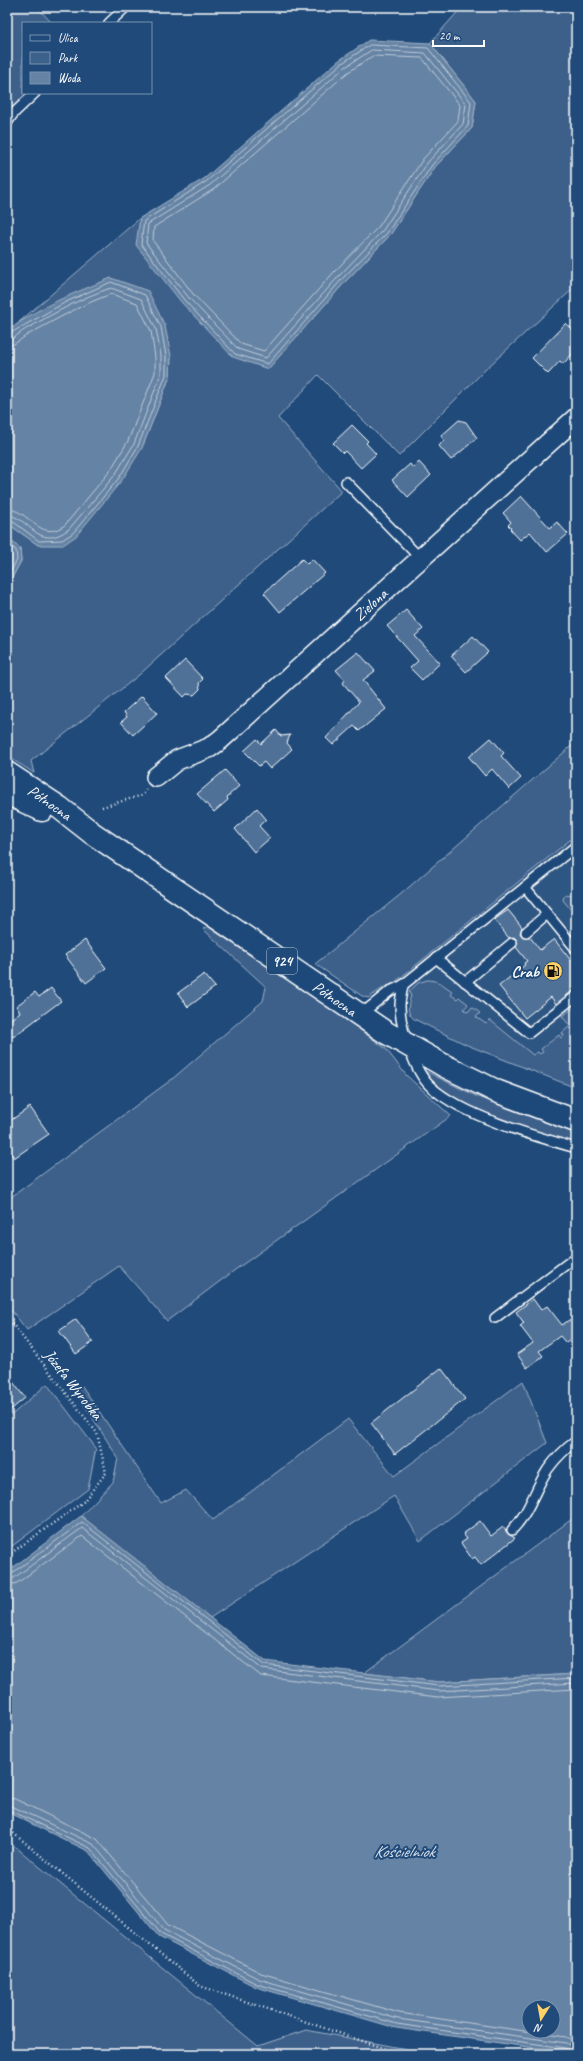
<svg xmlns="http://www.w3.org/2000/svg" width="583" height="2061" font-family="Caveat,sans-serif">
<style>
.built{fill:#2e5683}
.green{fill:#3c618b;stroke:#9eb0c5}
.water{fill:#6583a4;stroke:#a3b5c8;fill-rule:evenodd}
.lines{fill:none;stroke-linecap:round;stroke-linejoin:round}
.shore{stroke:#c1cddb;stroke-width:1}
.building{fill:#507197;stroke:#fff}
.service-casing{stroke:#fff;stroke-width:12}
.minor-casing{stroke:#fff;stroke-width:22}
.primary-casing{stroke:#fff;stroke-width:25}
.path{stroke:#fff;stroke-width:2.5;stroke-dasharray:1 3;stroke-linecap:butt}
.service{stroke:#1f4a7a;stroke-width:9}
.minor{stroke:#1f4a7a;stroke-width:19}
.primary{stroke:#1f4a7a;stroke-width:22}
.labels{text-anchor:middle;stroke-width:4;stroke-linejoin:round;paint-order:stroke}
.shield{fill:#1f4a7a;stroke:#bcc9d7;stroke-width:1}
.shield-label{font-size:15px;font-weight:bold;fill:#fff}
.street-label{font-size:16px;fill:#fff;stroke:#1f4a7a}
.poi-label{font-size:16px;font-weight:bold;fill:#fff;stroke:#1f4a7a;text-anchor:end}
.water-label{font-size:17px;font-style:italic;fill:#d8e0e8;stroke:#1f4a7a}
</style>
<rect width="100%" height="100%" fill="#1f4a7a"/>
<filter id="ink" filterUnits="userSpaceOnUse"><feTurbulence type="fractalNoise" baseFrequency=".025" numOctaves="2"/><feDisplacementMap in="SourceGraphic" scale="8" xChannelSelector="R" yChannelSelector="G"/><feConvolveMatrix kernelMatrix="1 2 1 2 8 2 1 2 1" color-interpolation-filters="sRGB"/></filter>
<g filter="url(#ink)">
<polygon class="built" points="576,824 576,1067 538,1061 444,1019 384,985"/>
<g class="green">
<polygon points="7,7 37,7 52,23 23,23 23,93 28,93 7,114"/>
<polygon points="462,7 576,7 576,286 488,367 399,456 318,375 278,418 342,491 139,675 31,761 34,773 7,756 7,587 21,561 20,548 7,538 7,523 38,545 76,536 144,443 170,376 171,356 64,298 19,322 140,218 137,245 268,369 345,282 390,235 435,167 472,128 476,101 430,43"/>
<polygon points="576,742 576,835 389,987 386,986 368,998 362,996 315,964 401,894"/>
<polygon points="567,894 576,897 576,916 563,900 564,896"/>
<polygon points="211,925 290,977 386,1049 406,1075 451,1116 235,1270 167,1321 119,1266 27,1330 7,1305 7,1200 171,1080 263,1001 266,987 203,929"/>
<path d="M 427,980 C 438,980 445,986 453,992 L 451,995 L 457,999 L 459,997 L 468,1004 L 464,1009 L 468,1012 L 472,1007 L 480,1013 L 476,1017 L 486,1024 L 490,1020 L 533,1055 L 538,1052 L 540,1054 L 543,1052 L 541,1049 L 559,1035 L 561,1038 L 564,1036 L 562,1033 L 570,1026 L 562,1016 L 576,1006 L 576,1088 L 467,1045 L 414,1019 C 406,1013 408,1004 411,996 L 409,992 L 418,983 Z"/>
<path d="M 423,1070 L 476,1096 L 576,1132 L 576,1143 C 531,1130 450,1108 423,1070 Z"/>
<polygon points="523,1381 547,1443 420,1541 394,1496 210,1618 81,1516 113,1482 118,1458 73,1387 82,1386 161,1503 186,1490 213,1520 348,1419 394,1476"/>
<polygon points="47,1384 96,1448 88,1489 7,1550 7,1419"/>
<polygon points="576,1516 576,1674 439,1682 364,1673"/>
<polygon points="7,1840 258,2046 306,2030 433,2054 7,2054"/>
</g>
<g class="water">
<polygon points="369,40 430,43 476,101 472,128 435,167 390,235 345,282 268,369 233,357 182,303 136,245 140,218 205,178 338,61"/>
<path d="M 111,278 L 148,291 L 165,326 L 171,356 L 170,376 L 142,448 L 122,480 L 76,536 L 63,545 L 38,545 L 7,523 L 7,332 C 36,307 75,293 111,278 Z"/>
<polygon points="7,538 20,548 21,561 7,587"/>
<path d="M 81,1516 L 265,1661 L 439,1682 L 576,1674 L 576,2054 L 396,2028 L 256,1987 L 159,1937 L 88,1851 L 7,1812 L 7,1572 ZM 529,2007 L 553,2007 L 553,2031 L 529,2031 Z"/>
</g>
<g class="lines">
<g class="shore">
<polygon points="370,45 428,48 471,102 468,126 432,165 387,233 342,279 268,364 235,354 185,301 141,244 144,221 207,181 341,64"/>
<polygon points="372,50 425,53 466,104 463,124 428,162 383,230 339,276 266,358 238,349 189,298 146,243 148,224 210,185 344,68"/>
<polygon points="373,56 422,58 460,105 458,121 423,159 379,226 334,272 264,351 241,344 193,294 153,241 154,227 214,189 347,73"/>
<polyline points="7,335 66,302 111,282 145,295 161,327 166,356 166,375 138,446 119,478 73,533 62,540 39,541 11,520 7,520"/>
<path d="M 7,340 C 15,339 21,331 28,328 C 55,313 82,297 111,288 L 141,299 L 156,329 L 161,356 L 161,374 L 134,444 L 115,475 L 69,529 C 37,553 30,516 7,515"/>
<path d="M 7,346 C 17,345 22,337 31,333 C 57,319 83,304 111,294 L 137,303 L 151,331 L 155,357 L 155,373 L 128,441 L 110,471 L 65,525 C 39,544 30,509 7,509"/>
<polyline points="7,543 16,550 17,560 7,578"/>
<polyline points="7,1575 11,1574 82,1522 264,1665 439,1686 576,1678"/>
<polyline points="7,1580 14,1578 82,1528 262,1669 439,1691 576,1683"/>
<polyline points="7,1586 17,1583 82,1536 261,1676 438,1697 576,1689"/>
<polyline points="7,1798 15,1799 97,1839 168,1925 261,1973 399,2013 566,2037 576,2043"/>
<polyline points="7,1804 93,1844 164,1930 259,1979 398,2019 566,2043 572,2047 574,2054"/>
<polyline points="7,1809 90,1848 161,1934 257,1984 397,2024 565,2048 568,2050 569,2054"/>
</g>
</g>
<g class="building">
<polygon points="566,323 576,334 576,350 563,364 560,361 548,374 532,358"/>
<polygon points="459,420 466,422 477,438 451,460 439,446 444,440 441,436"/>
<polygon points="352,425 368,441 366,443 376,454 361,468 345,451 343,453 333,443"/>
<polygon points="419,462 431,475 408,497 392,480 410,464 413,468"/>
<polygon points="521,496 550,528 557,522 568,534 547,552 530,532 520,540 510,529 511,528 508,525 511,522 503,513"/>
<polygon points="302,559 307,564 312,559 325,573 280,612 264,593"/>
<polygon points="406,610 423,629 415,636 440,663 422,680 410,668 418,661 387,626"/>
<polygon points="473,636 488,652 466,672 451,656"/>
<polygon points="358,652 375,671 363,680 386,709 359,731 354,726 333,745 326,738 359,702 343,683 345,680 336,670"/>
<polygon points="185,660 203,679 199,683 200,689 194,695 187,694 184,697 166,678"/>
<polygon points="142,696 157,713 133,735 121,722 127,717 124,712"/>
<polygon points="276,730 281,736 290,735 287,743 292,749 270,769 264,762 259,766 244,751 257,739 261,744"/>
<polygon points="491,738 504,753 501,756 521,778 509,789 492,769 485,776 469,757"/>
<polygon points="225,770 239,786 227,797 228,800 214,812 197,794"/>
<polygon points="257,808 266,819 259,826 270,838 254,852 235,829"/>
<polygon points="508,910 522,927 520,933 522,936 530,937 540,950 554,939 576,967 576,988 556,1004 551,997 525,1018 499,986 525,965 524,963 527,961 516,947 517,940 514,937 509,938 494,920"/>
<polygon points="85,940 106,968 86,983 65,955"/>
<polygon points="204,974 215,987 188,1007 178,993"/>
<polygon points="51,988 61,1001 13,1037 7,1030 7,1022 20,1012 16,1006 35,992 39,997"/>
<polygon points="30,1107 49,1134 14,1158 7,1148 7,1123"/>
<polygon points="533,1299 541,1310 547,1306 562,1325 569,1320 576,1330 576,1335 566,1343 560,1336 539,1351 543,1356 527,1368 517,1354 533,1343 520,1326 524,1323 516,1312"/>
<polygon points="76,1319 93,1342 76,1354 59,1331"/>
<polygon points="441,1368 465,1399 395,1454 371,1423"/>
<polygon points="7,1374 25,1398 7,1413"/>
<polygon points="480,1521 491,1536 503,1527 508,1534 515,1538 481,1565 475,1557 472,1559 461,1543 467,1539 463,1534"/>
</g>
<g class="lines">
<g class="service-casing">
<g id="service">
<polyline points="109,23 126,7"/>
<polyline points="7,123 13,114 35,93"/>
<polyline points="346,482 420,558"/>
<polyline points="525,887 576,949"/>
<polyline points="526,932 547,914"/>
<polyline points="436,958 529,1033 576,996"/>
<polyline points="465,982 512,943"/>
<path d="M 403,985 C 402,992 400,999 400,1006 C 400,1028 415,1073 431,1087 C 463,1116 534,1136 576,1148"/>
<polyline points="360,1015 390,991 403,985 576,846"/>
<polyline points="495,1318 576,1257"/>
<path d="M 512,1530 C 530,1512 534,1490 548,1469 C 556,1458 565,1449 576,1441"/>
</g>
</g>
<g class="minor-casing">
<polyline id="minor" points="156,777 177,760 209,748 220,740 576,418"/>
</g>
<g class="primary-casing">
<g id="primary">
<polyline points="7,773 60,808 92,833 385,1032 443,1065 496,1091 576,1121"/>
<polyline points="7,793 42,810"/>
</g>
</g>
<g class="path">
<polyline points="102,807 143,795 146,790"/>
<polyline points="7,1317 97,1433 106,1473 83,1502 7,1556"/>
<polyline points="7,1828 200,1986 401,2054"/>
</g>
<use href="#service" class="service"/>
<use href="#minor" class="minor"/>
<use href="#primary" class="primary"/>
</g>
</g>
<defs>
<g id="fuel-disc" transform="scale(1)"><circle r="9.5" fill="#ffd166" stroke="#1f4a7a"/><path d="M-5.5-6h7V0h2V4h1.3V-2.5L3-4.5l.8-.8L6-3V5H2.5V1h-1V6h-7ZM-4.2-4.7v3.2H.2V-4.7Z" fill="#111"/></g>
</defs>
<g fill-rule="evenodd">
<use href="#fuel-disc" x="553" y="971"/>
</g>
<g class="labels">
<rect class="shield" x="267" y="948" width="30" height="26" rx="3"/>
<g class="shield-label">
<text x="282" y="966">924</text>
</g>
<g class="street-label">
<text transform="translate(370 604) rotate(-42)" y="6">Zielona</text>
<text transform="translate(50 802) rotate(35)" y="6">Północna</text>
<text transform="translate(335 998) rotate(35)" y="6">Północna</text>
<text transform="translate(74 1384) rotate(52)" y="6">Józefa Wyrobka</text>
</g>
<g class="poi-label">
<text x="539" y="977">Crab</text>
</g>
<g class="water-label">
<text x="404" y="1857">Kościelniok</text>
</g>
</g>
<rect width="583" height="2061" fill="none" stroke="#1f4a7a" stroke-width="24"/>
<rect x="12" y="12" width="559" height="2037" fill="none" stroke="#fff" stroke-width="1.5" filter="url(#ink)"/>
<rect x="22" y="22" width="130" height="72" fill="#1f4a7a" stroke="#7992af"/>
<rect x="30" y="35" width="20" height="6" fill="#1f4a7a" stroke="#7992af"/>
<text x="58" y="42" font-size="12" fill="#ffffff">Ulica</text>
<rect x="30" y="52" width="20" height="12" fill="#3c618b" stroke="#7992af"/>
<text x="58" y="62" font-size="12" fill="#ffffff">Park</text>
<rect x="30" y="72" width="20" height="12" fill="#6583a4" stroke="#7992af"/>
<text x="58" y="82" font-size="12" fill="#ffffff">Woda</text>
<g transform="translate(541 2019) rotate(191)"><circle r="19" fill="#1f4a7a" stroke="#7992af"/>
<path d="M0-3L7 15L0 10L-7 15Z" fill="#ffd166"/>
<text y="-6" font-size="11" font-weight="bold" text-anchor="middle" fill="#ffffff">N</text>
</g>
<path d="M433 40v6h51v-6" fill="none" stroke="#ffffff" stroke-width="2"/>
<text x="439" y="40" font-size="12" fill="#ffffff" stroke="#1f4a7a" stroke-width="3" paint-order="stroke">20 m</text>
</svg>
